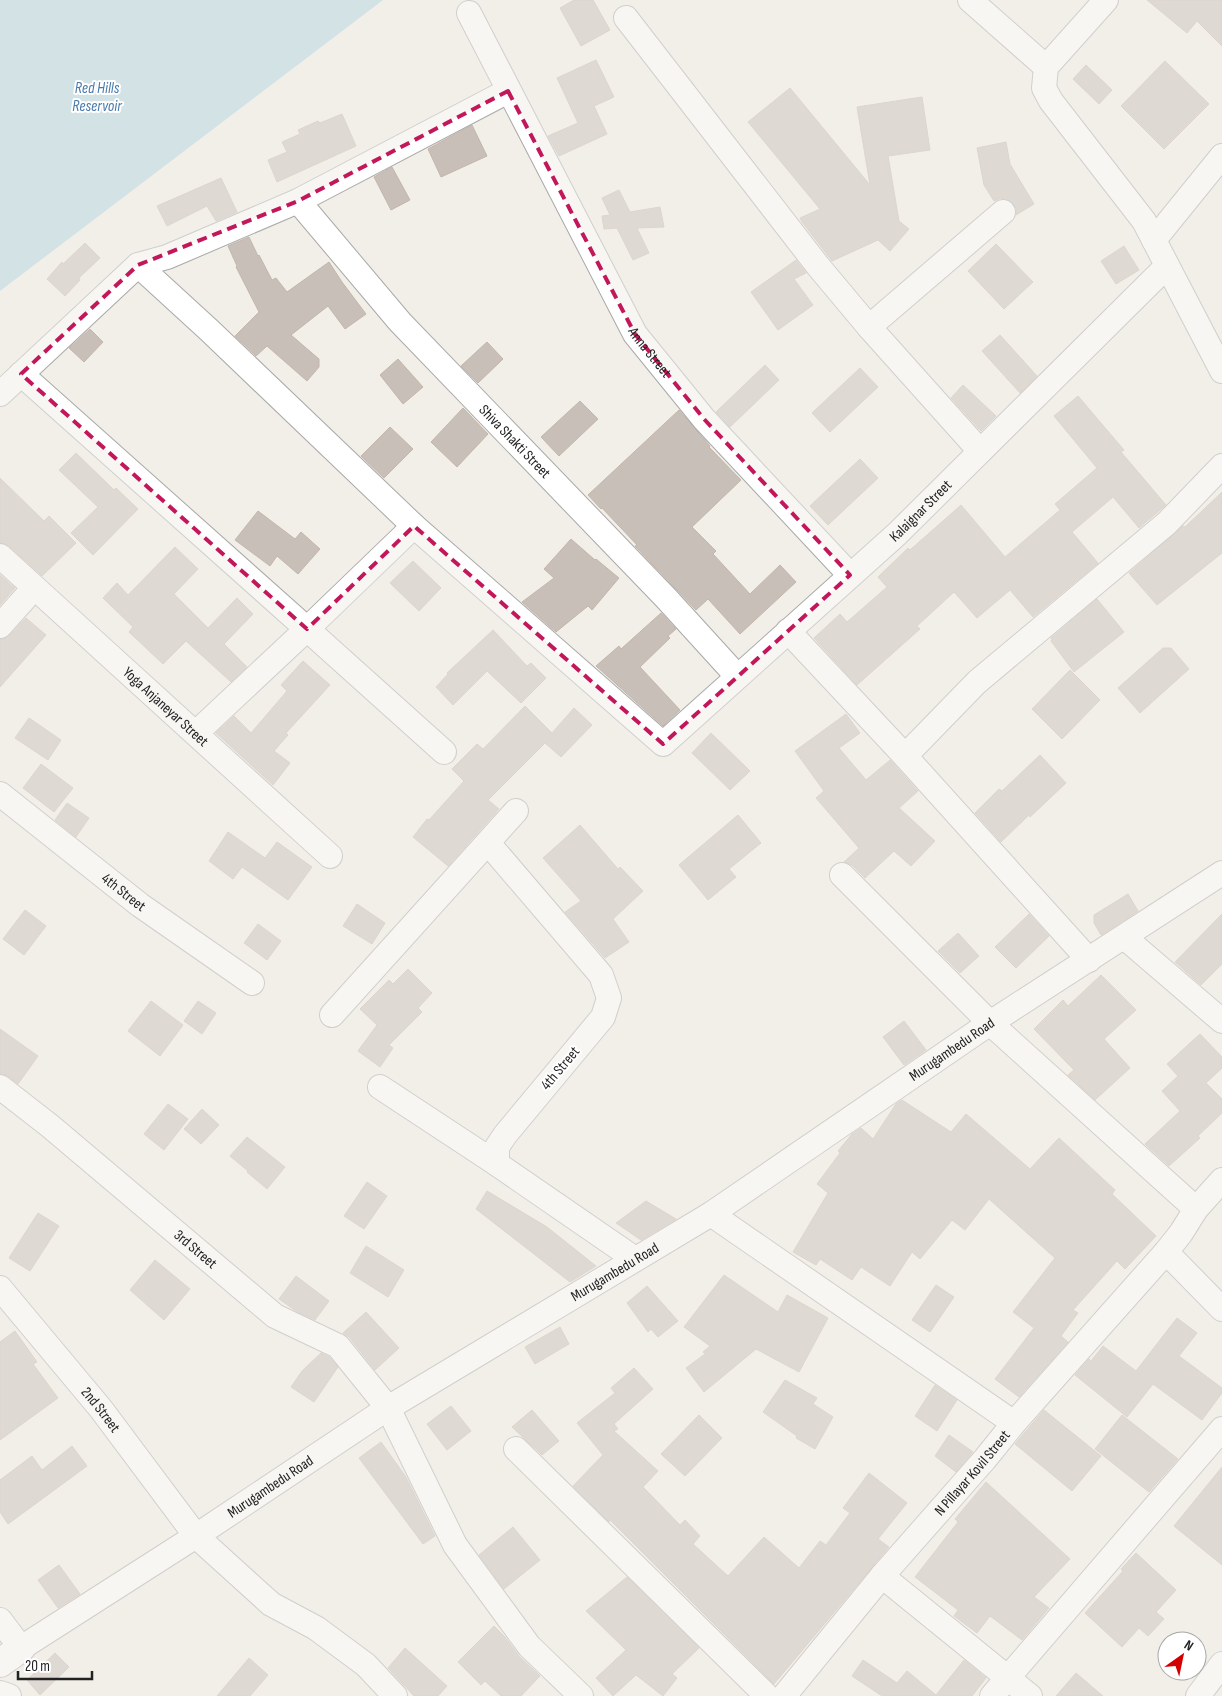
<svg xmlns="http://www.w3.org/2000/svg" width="1222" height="1696" font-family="'Sofia Sans Condensed',sans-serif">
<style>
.water{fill:#aad3df}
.building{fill:#c7bfb8;stroke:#c4b6ab}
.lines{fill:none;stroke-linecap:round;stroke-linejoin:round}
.minor-casing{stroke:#a9a9a9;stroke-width:26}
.tertiary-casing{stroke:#a9a9a9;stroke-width:30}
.minor{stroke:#fff;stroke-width:24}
.tertiary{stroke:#fff;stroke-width:28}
.marked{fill:none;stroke:#c2185b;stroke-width:4;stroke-dasharray:10 6;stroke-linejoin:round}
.labels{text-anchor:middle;stroke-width:4;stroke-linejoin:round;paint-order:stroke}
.street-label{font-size:15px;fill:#222;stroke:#fff}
.water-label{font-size:16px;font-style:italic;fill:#4a7aab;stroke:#fff}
</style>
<rect width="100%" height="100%" fill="#f2efe9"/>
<polygon class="water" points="0,0 383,0 0,291"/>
<g class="building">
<polygon points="574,0 593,0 610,30 581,46 560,8"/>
<polygon points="1147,0 1222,0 1222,46 1197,21 1187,33"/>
<polygon points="596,60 614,97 594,106 607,134 559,156 548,136 578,123 557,78"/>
<polygon points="1165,61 1209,104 1164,149 1121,106"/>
<polygon points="1086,65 1112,90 1099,104 1073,79"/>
<polygon points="790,88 870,185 857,107 922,97 930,150 888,156 899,221 909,229 890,251 878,240 832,261 802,222 800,218 820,209 748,122"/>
<polygon points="342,114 356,146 277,182 268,160 287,152 282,142 300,134 298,130 318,121 320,123"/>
<polygon points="472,125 487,156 441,177 428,149"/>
<polygon points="1006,142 1010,164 1034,204 1016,215 1016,209 1013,203 1007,199 1001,198 994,201 984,185 977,148"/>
<polygon points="392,167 410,200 391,210 374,177"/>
<polygon points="221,178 237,212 216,221 207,206 167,226 157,206"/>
<polygon points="619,190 630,212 660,207 664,227 637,228 649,253 633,260 617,228 604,229 602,216 610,215 602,198"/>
<polygon points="249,237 258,256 259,255 272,280 276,278 287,292 329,262 342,282 366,314 345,329 328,306 291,335 319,359 319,367 307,381 267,346 256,356 235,336 259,312 236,267 237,266 228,246"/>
<polygon points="85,243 100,258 79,278 80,280 65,296 47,279 62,262 63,264"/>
<polygon points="996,244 1033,282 1004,309 968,271"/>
<polygon points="1124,246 1139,270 1116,284 1101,261"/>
<polygon points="796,260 806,273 794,279 813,305 778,330 751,292"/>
<polygon points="90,329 103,342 84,362 69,348"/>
<polygon points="1000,335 1037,376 1020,393 982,351"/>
<polygon points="487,342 503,359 478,383 461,366"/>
<polygon points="398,359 423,387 403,404 380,375"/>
<polygon points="765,365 779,380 730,427 716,412"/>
<polygon points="860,368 878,387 830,432 812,413"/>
<polygon points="963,385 996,416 981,431 951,398"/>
<polygon points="1078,396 1124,450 1121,452 1166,505 1139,528 1113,497 1072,532 1098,563 1033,617 1010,590 977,618 954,592 917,626 920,629 857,685 814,638 840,614 847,622 887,587 878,577 908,548 910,550 961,505 1005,557 1060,510 1055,504 1097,468 1054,416"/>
<polygon points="580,401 598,419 559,456 541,437"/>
<polygon points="463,408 488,434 457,467 431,442"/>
<polygon points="679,410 710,446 709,447 741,480 692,527 716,551 713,554 750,594 780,565 796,582 740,634 708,599 696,610 635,546 637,545 602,508 601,509 588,495"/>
<polygon points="390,427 413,449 384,478 361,456"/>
<polygon points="76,453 114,490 116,488 138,509 93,555 71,533 98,507 59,470"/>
<polygon points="860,459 878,478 828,525 810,506"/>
<polygon points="0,478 44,521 49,516 76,543 42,576 9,546 0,543"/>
<polygon points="1222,492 1222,553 1157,605 1129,573 1183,526 1185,527"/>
<polygon points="258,511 295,539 301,532 320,549 298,574 277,556 270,566 235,540"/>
<polygon points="571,539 595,560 596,559 619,578 592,610 588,606 556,632 522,602 554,578 544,569"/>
<polygon points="175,547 198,569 174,594 208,628 237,598 253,614 224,644 247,667 231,682 186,641 163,664 129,632 133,627 103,598 117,583 128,595"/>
<polygon points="413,561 441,588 419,611 390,583"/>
<polygon points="0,575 15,588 0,605"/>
<polygon points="1097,599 1124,632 1074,672 1051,641 1052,640 1051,638"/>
<polygon points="661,613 676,629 668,636 670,638 640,667 680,710 663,726 596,666 619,646 621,649"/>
<polygon points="26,618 46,635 0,687 0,639 10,635"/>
<polygon points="493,630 527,666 531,663 546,678 521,703 487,671 453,705 436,687 448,674 447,673"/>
<polygon points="1163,648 1171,648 1189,669 1140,713 1118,688"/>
<polygon points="303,661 330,685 286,733 288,735 274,751 290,763 273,785 216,733 234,716 251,733 287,691 281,685"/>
<polygon points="1070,670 1100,700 1062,739 1032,709"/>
<polygon points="525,706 552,733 574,708 592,725 561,757 545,743 488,800 499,809 448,866 413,837 427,819 429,820 464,781 452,769 477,744 483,749"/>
<polygon points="846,714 860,733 839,748 866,780 890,760 918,791 899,808 935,841 911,866 894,851 865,878 852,865 844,862 859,848 816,798 824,791 795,751"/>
<polygon points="29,718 61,740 48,760 15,738"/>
<polygon points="711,733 750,771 730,790 692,753"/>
<polygon points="1040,755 1066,783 1030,817 1029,815 1001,842 975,813 999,789 1002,791"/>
<polygon points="41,764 73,788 54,812 23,788"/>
<polygon points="67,803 89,818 76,837 55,820"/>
<polygon points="738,815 761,843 729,869 736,877 708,900 679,865"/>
<polygon points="580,825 618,869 620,867 643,891 613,919 629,942 605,958 565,912 581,901 543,858"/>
<polygon points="228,832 265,858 277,842 312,867 288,900 242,867 233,879 209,861"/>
<polygon points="1128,894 1138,911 1101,935 1094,923 1094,915"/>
<polygon points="357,904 385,923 372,944 343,926"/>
<polygon points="25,910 46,926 24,955 3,939"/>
<polygon points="1029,914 1049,936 1016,968 995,947"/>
<polygon points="1222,914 1222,964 1201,985 1175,962"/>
<polygon points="258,924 281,941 267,960 244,943"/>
<polygon points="958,933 979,956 960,973 938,951"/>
<polygon points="408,969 432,993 418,1008 422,1012 389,1045 393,1048 380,1067 358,1051 377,1025 360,1009 389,980 393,984"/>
<polygon points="1101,975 1136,1010 1104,1039 1130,1068 1095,1100 1068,1075 1074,1070 1034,1029 1063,1000 1068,1006"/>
<polygon points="151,1001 183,1025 160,1056 128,1031"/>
<polygon points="198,1001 216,1013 202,1034 184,1021"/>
<polygon points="904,1021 926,1050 904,1065 883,1037"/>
<polygon points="0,1029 38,1056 18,1084 8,1076 0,1074"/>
<polygon points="1200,1034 1222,1057 1222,1068 1206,1083 1222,1099 1222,1113 1198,1136 1200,1138 1169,1166 1145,1144 1180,1111 1162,1091 1178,1076 1167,1064"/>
<polygon points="902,1100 951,1132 966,1114 1030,1169 1059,1138 1115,1190 1112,1194 1156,1236 1125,1269 1117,1261 1073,1310 1078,1313 1061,1336 1068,1342 1019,1397 995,1379 1034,1328 1013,1312 1055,1258 989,1199 965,1230 952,1220 920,1259 912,1252 890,1286 861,1267 852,1280 820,1259 816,1265 793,1252 828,1193 817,1184 840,1153 838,1151 852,1134 861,1128 873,1139 896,1104"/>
<polygon points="168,1104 188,1119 164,1150 144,1134"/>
<polygon points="202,1109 219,1125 201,1144 184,1129"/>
<polygon points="247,1137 285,1167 267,1189 247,1172 248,1171 230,1156"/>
<polygon points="367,1182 387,1196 364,1229 344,1216"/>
<polygon points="487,1191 547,1227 596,1266 570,1282 476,1209"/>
<polygon points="646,1201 676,1219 641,1240 616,1223"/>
<polygon points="38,1213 59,1226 30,1271 9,1258"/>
<polygon points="366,1246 404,1270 388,1297 350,1273"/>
<polygon points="155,1260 190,1289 164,1320 130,1290"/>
<polygon points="724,1275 778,1312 787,1295 828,1318 799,1372 756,1349 704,1392 686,1368 705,1354 703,1352 710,1346 684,1327"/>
<polygon points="296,1276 329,1301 315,1320 296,1311 279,1299"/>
<polygon points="936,1285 954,1297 930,1332 912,1320"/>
<polygon points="647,1286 678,1321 658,1337 651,1329 648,1332 627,1303"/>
<polygon points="366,1312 399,1348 375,1370 349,1337 343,1333"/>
<polygon points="1177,1318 1197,1333 1179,1356 1222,1388 1222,1393 1202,1420 1153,1384 1127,1417 1075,1375 1089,1359 1091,1361 1103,1346 1136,1371"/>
<polygon points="560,1327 569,1344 535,1364 525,1347"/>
<polygon points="15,1331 37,1362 33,1364 58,1398 0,1440 0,1342"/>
<polygon points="321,1353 329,1357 338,1367 314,1402 291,1387 302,1371"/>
<polygon points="634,1368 653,1389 614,1424 618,1429 614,1431 658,1471 643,1487 680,1525 685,1520 700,1536 693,1544 728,1576 764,1537 799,1568 820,1541 826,1545 850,1513 843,1508 869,1473 907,1503 878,1539 889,1547 774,1684 610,1520 609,1522 573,1486 603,1455 577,1423 615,1393 611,1388"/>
<polygon points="785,1380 817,1398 813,1404 833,1417 815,1449 796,1438 797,1436 763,1412"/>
<polygon points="935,1385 957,1400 937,1431 915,1416"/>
<polygon points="451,1406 471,1431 447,1450 427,1424"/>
<polygon points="532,1410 559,1441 542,1455 512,1427"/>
<polygon points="1044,1410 1101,1456 1072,1491 1015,1444"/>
<polygon points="699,1415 722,1438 685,1476 661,1454"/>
<polygon points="1122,1415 1178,1459 1149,1492 1095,1449"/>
<polygon points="949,1435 973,1452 956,1472 935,1456"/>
<polygon points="381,1442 406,1477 435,1536 423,1544 359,1458"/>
<polygon points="72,1446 87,1466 8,1524 0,1512 0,1480 32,1456 42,1470"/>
<polygon points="1222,1467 1222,1565 1174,1526"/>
<polygon points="986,1482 1070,1559 1034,1597 1049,1608 1022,1640 990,1616 977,1633 954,1616 958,1610 915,1577 958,1522 955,1519"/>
<polygon points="513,1527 540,1560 504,1589 479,1555"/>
<polygon points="1136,1553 1176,1590 1156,1612 1164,1619 1148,1636 1139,1628 1122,1647 1085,1613 1123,1571 1121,1569"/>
<polygon points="59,1565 80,1594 58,1608 38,1580"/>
<polygon points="627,1577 699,1648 672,1674 677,1678 663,1696 636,1675 613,1696 596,1678 626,1650 586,1611"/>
<polygon points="494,1626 505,1637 519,1656 540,1676 521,1696 501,1696 485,1681 481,1685 458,1662"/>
<polygon points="405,1648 447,1686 438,1696 414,1696 388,1668"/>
<polygon points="55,1653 69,1667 40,1695 27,1680"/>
<polygon points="249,1658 268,1675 250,1696 217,1696"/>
<polygon points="863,1660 897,1683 907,1671 936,1695 964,1660 986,1678 972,1696 882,1696 852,1676"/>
<polygon points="1076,1673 1103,1696 1056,1696"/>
</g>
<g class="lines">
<g class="minor-casing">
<g id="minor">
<polyline points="970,0 1046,67"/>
<polyline points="1106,0 1046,67 1044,88 1051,101 1144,221 1222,371"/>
<path id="s1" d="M 469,13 L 635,334 L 704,419 L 850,575"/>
<polyline points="626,18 818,266 869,327 980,451"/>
<path id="s2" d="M 508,91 L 298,201 L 167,257 L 138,265 L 209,330 L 414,526 L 663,744 L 897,534 L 1167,266"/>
<path id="s3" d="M 298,201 L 400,322 L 666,598 L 737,676"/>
<polyline points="1154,240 1222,156"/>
<polyline points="869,327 1003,212"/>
<polyline points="21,374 307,629 196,733"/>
<polyline points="0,394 138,265"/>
<polyline points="414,526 307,629 444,752"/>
<path id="s4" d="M 0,556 L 330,856"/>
<polyline points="0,626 34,588"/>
<polyline points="788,631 905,756"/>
<path id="s5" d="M 0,794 L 140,905 L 252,983"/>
<polyline points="488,843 601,975 609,998 603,1017 505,1135 497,1147 497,1164 635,1259"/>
<polyline points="842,875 990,1023 1196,1209"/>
<polyline points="1124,937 1222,1021"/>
<polyline points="1089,960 905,756 977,682 1167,523 1222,466"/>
<polyline points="332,1015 516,811"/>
<path id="s6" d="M 0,1087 L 50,1126 L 275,1316 L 338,1346 L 388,1408 L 455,1545 L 529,1646 L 581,1696"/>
<polyline points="380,1087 497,1164"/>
<polyline points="711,1214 1014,1423"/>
<polyline points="1166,1252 1222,1309"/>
<path id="s7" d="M 0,1288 L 101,1409 L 196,1536 L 271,1604 L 316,1628 L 366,1665 L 395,1696"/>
<polyline points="516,1449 767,1696"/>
<polyline points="882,1576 1030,1696"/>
<path id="s8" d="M 0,1620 L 21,1648 L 196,1536 L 388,1408 L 711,1214 L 990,1023 L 1222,873"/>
<polyline points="0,1693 9,1696"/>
<path id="s9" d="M 784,1696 L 882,1576 L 985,1459 L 1014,1423 L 1166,1252 L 1181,1233 L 1196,1209 L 1222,1180"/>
<polyline points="992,1696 1222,1429"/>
<polyline points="1198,1696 1222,1664"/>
</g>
</g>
<g class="tertiary-casing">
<polyline id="tertiary" points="0,1663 21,1648"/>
</g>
<use href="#minor" class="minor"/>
<use href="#tertiary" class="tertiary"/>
</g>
<path d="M0 0H1222V1696H0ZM 508,91 L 635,334 L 704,419 L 850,575 L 663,744 L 414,526 L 307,629 L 21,374 L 138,265 L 298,201 Z" fill="#f2efe9" fill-opacity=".55" fill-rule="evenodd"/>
<path class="marked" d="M 508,91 L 635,334 L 704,419 L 850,575 L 663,744 L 414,526 L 307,629 L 21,374 L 138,265 L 298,201 Z"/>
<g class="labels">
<g class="street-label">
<text dy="5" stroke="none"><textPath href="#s1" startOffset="385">Anna Street</textPath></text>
<text dy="5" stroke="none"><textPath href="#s3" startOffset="324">Shiva Shakti Street</textPath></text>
<text dy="5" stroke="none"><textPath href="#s2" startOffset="1468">Kalaignar Street</textPath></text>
<text dy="5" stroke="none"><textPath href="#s4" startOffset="224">Yoga Anjaneyar Street</textPath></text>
<text dy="5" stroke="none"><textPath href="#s5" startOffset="158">4th Street</textPath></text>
<text dy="5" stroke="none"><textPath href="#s8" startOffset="1142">Murugambedu Road</textPath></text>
<text transform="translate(560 1068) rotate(-50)" y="5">4th Street</text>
<text dy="5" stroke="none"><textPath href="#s6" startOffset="254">3rd Street</textPath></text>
<text dy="5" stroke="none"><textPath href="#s8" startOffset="738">Murugambedu Road</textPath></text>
<text dy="5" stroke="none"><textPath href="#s7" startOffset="158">2nd Street</textPath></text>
<text dy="5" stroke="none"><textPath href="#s9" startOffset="292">N Pillayar Kovil Street</textPath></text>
<text dy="5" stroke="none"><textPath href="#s8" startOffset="332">Murugambedu Road</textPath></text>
</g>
<g class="water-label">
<text x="97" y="93">Red Hills<tspan x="97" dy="18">Reservoir</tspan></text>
</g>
</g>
<g transform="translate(1182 1656) rotate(33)"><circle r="24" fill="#ffffff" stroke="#a7a7a7"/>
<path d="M0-4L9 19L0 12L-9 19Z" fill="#d40000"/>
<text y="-8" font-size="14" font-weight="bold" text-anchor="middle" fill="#222222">N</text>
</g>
<path d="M18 1671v8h74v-8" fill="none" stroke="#222222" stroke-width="2.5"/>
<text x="25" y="1671" font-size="15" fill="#222222" stroke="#ffffff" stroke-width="4" paint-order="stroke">20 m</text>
</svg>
